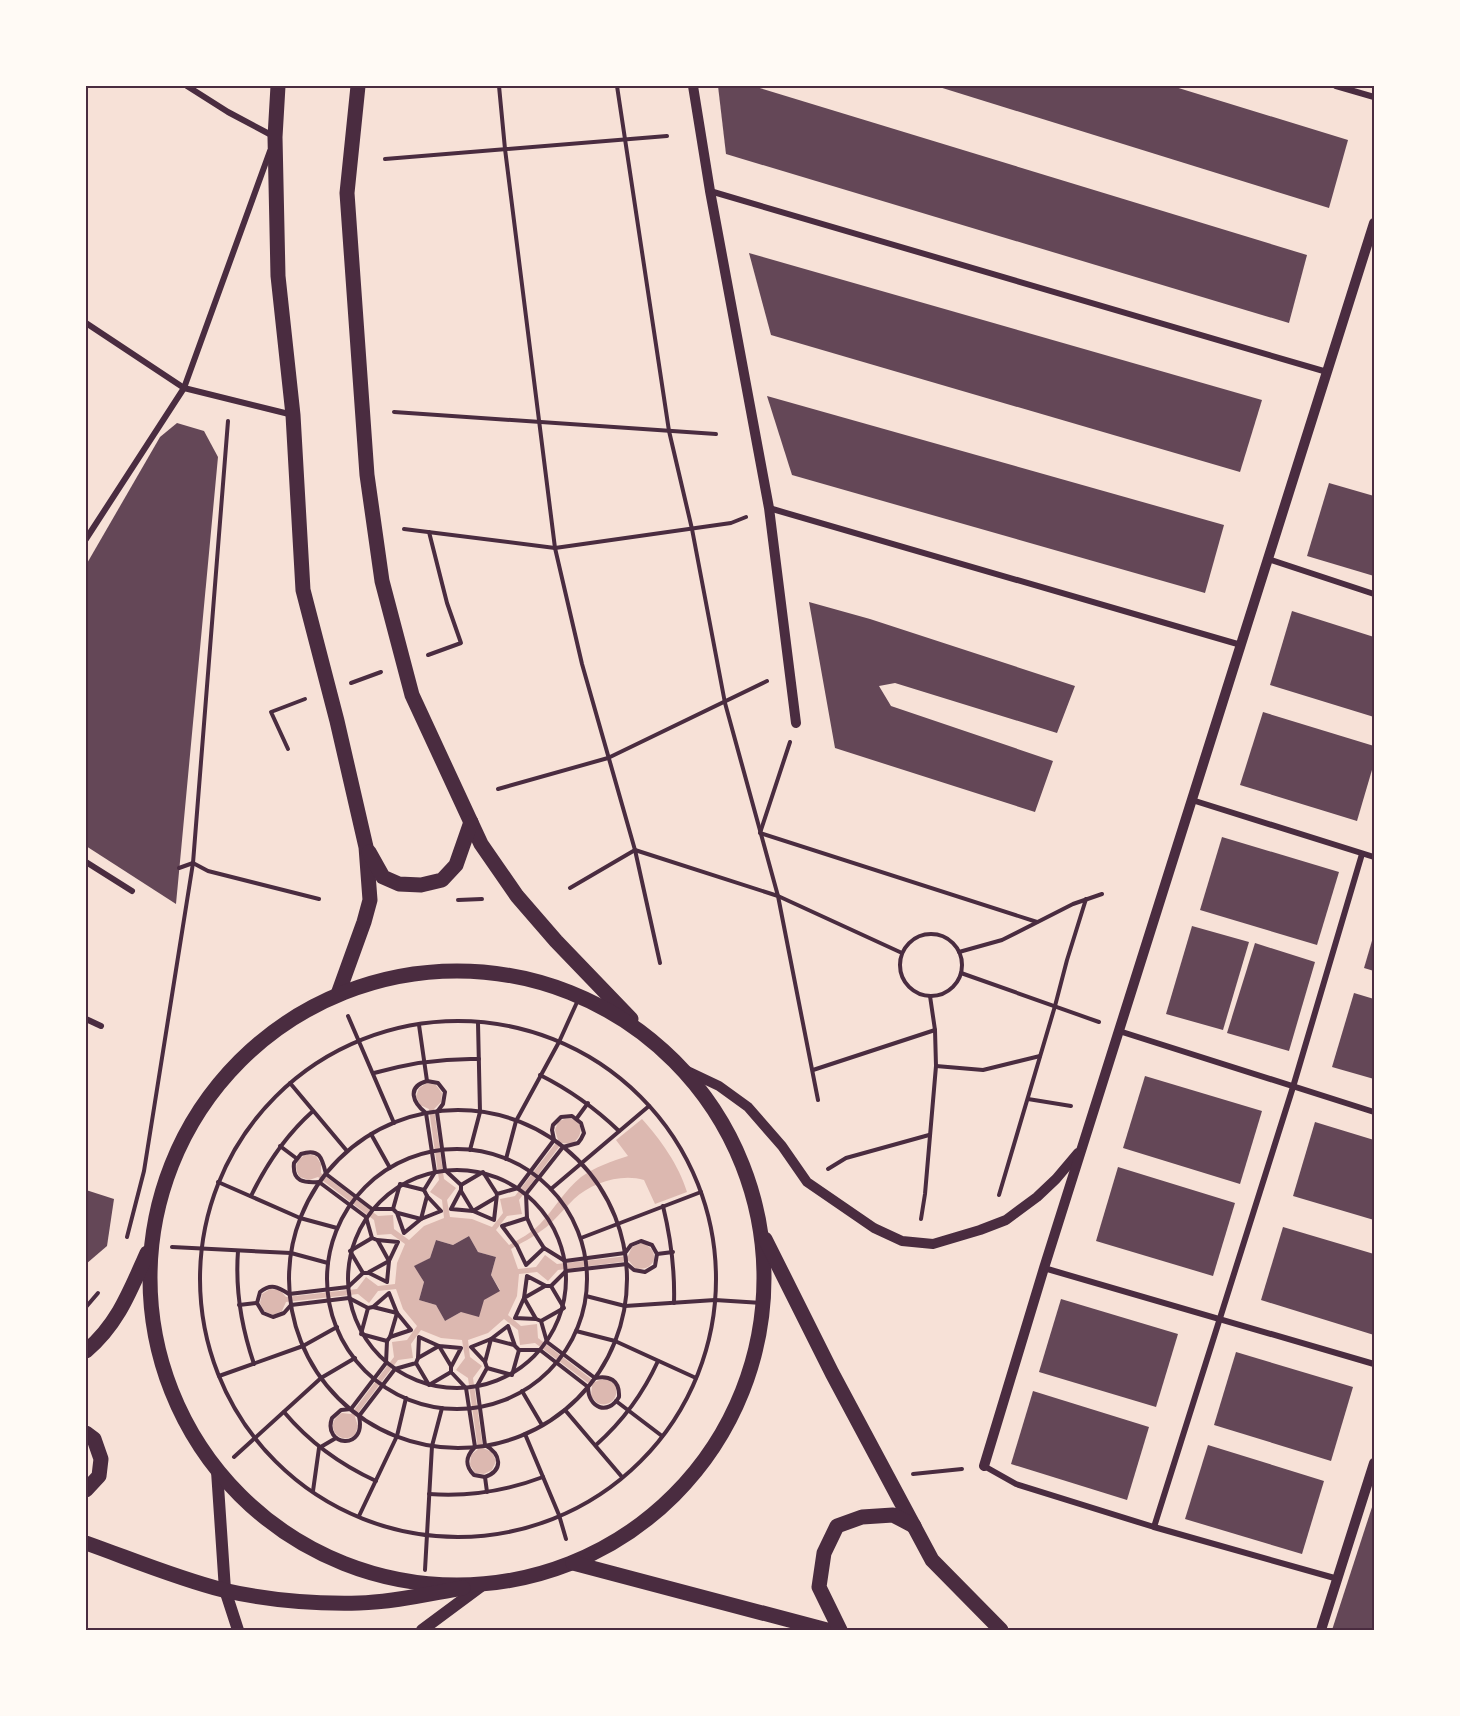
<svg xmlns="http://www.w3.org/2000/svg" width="1460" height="1716" font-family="Quicksand,sans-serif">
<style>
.water{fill:#dcb8b0;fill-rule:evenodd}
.building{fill:#644757}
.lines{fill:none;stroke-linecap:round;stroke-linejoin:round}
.path{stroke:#4a2c40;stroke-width:4}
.minor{stroke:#4a2c40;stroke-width:6}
.tertiary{stroke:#4a2c40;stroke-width:10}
.secondary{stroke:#4a2c40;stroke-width:12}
.primary{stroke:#4a2c40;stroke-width:15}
.neatline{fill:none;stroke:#4a2c40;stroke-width:2}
</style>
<rect width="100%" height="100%" fill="#f7e1d7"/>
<path class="water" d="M 427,1083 L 436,1085 L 442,1093 L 441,1102 L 434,1109 L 444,1179 L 456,1188 L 447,1200 L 450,1217 L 472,1219 L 492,1227 L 503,1213 L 500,1199 L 515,1196 L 558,1140 L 555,1130 L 558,1122 C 577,1110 590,1131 572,1144 L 562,1143 L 519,1200 L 522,1214 L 507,1216 L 496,1230 L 509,1245 C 520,1239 531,1233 540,1224 C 554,1209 565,1190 581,1177 C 595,1167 612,1161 628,1156 L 616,1140 L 642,1119 C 660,1139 679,1165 687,1192 L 655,1204 L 644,1180 C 621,1173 591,1183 574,1199 C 566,1207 559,1215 551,1223 C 539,1234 525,1241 511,1249 L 518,1269 L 536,1267 L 545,1255 L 557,1264 L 628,1256 L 632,1247 L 641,1243 C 650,1246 655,1250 654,1260 C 650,1268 644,1270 635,1268 L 629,1261 L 558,1270 L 548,1281 L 537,1272 L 519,1274 L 517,1296 L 508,1315 L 521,1326 L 537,1324 L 538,1338 L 595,1382 C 604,1377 610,1379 616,1386 C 619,1399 609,1408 597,1403 L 591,1396 L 592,1386 L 535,1343 L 520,1345 L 518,1330 L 504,1319 L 488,1333 L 468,1340 L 470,1357 L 482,1366 L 473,1378 L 483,1448 L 492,1452 L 496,1461 L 492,1470 L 484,1474 L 475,1473 L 470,1465 L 471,1455 L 478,1449 L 468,1378 L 456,1370 L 465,1358 L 462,1340 L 441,1338 L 421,1330 L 411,1344 L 413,1358 L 398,1360 L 355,1417 L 358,1426 L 355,1435 C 337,1447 323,1423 342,1413 L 351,1414 L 394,1357 L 392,1342 L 407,1340 L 417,1326 L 403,1309 L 396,1289 L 378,1291 L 369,1303 L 358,1294 L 286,1302 L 282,1311 L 273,1315 L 264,1311 L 260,1303 L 262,1294 L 270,1289 L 280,1290 L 286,1297 L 357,1289 L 366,1277 L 378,1286 L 395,1284 L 397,1263 L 405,1244 L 391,1234 L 377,1235 L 374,1220 L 318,1177 L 309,1180 L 300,1177 C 293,1168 296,1159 307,1154 L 316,1156 L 321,1164 L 321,1173 L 378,1216 L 393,1215 L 394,1229 L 409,1240 L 424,1226 L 444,1218 L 442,1200 L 430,1192 L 439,1180 L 429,1109 L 420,1105 L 416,1096 L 419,1088 ZM 469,1236 L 478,1252 L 496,1257 L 491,1275 L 500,1290 L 445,1321 L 436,1305 L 419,1300 L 424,1282 L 415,1266 L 430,1258 L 436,1240 L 453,1245 Z"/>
<g class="building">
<polygon points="718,86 753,86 1307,255 1289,323 726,154"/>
<polygon points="936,86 1172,86 1348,140 1329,208"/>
<polygon points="749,253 1262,400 1240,472 771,335"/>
<polygon points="767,396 1224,525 1205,593 792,475"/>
<polygon points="177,423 204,431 218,457 176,904 86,846 86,565 160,437"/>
<polygon points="1329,483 1374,496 1374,576 1307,556"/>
<polygon points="809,602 870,619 1075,686 1057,733 895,683 879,686 891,706 1053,761 1035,812 835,748"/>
<polygon points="1292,611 1374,637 1374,717 1270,685"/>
<polygon points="1263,712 1374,746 1374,763 1357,821 1240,785"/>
<polygon points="1222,837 1339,872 1317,945 1200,910"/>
<polygon points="1192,926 1249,942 1223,1030 1166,1014"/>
<polygon points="1374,934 1374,971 1364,968"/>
<polygon points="1255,943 1315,962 1289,1051 1227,1033"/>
<polygon points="1354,993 1374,999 1374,1079 1332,1067"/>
<polygon points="1145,1076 1262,1111 1240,1184 1123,1148"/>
<polygon points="1315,1122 1374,1140 1374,1220 1293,1196"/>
<polygon points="1118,1167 1235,1203 1213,1276 1096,1241"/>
<polygon points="86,1190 114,1199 107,1246 86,1264"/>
<polygon points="1283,1227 1374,1254 1374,1335 1261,1300"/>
<polygon points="469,1236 478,1252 496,1257 491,1275 500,1291 484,1300 479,1317 461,1312 445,1321 436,1305 419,1300 424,1282 414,1266 430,1258 436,1240 453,1245"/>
<polygon points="1061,1299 1178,1334 1156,1407 1039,1372"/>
<polygon points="1236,1352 1353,1387 1331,1461 1214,1425"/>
<polygon points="1033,1391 1149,1427 1127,1500 1011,1464"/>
<polygon points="1208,1445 1324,1481 1302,1554 1185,1519"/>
<polygon points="1374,1501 1374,1630 1332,1630"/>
</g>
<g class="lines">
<g class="path">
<polyline points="499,86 505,149 555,548 582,664 635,850 660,963"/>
<polyline points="617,86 669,431 692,529 725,703 778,896 902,953"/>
<polyline points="385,159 667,136"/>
<polyline points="394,412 716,434"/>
<polyline points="404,529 555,548 731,523 746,517"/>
<polyline points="428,655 461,643 447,603 429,532"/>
<polyline points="351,683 381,672"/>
<polyline points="790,742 760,833 1037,922"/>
<polyline points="288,749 271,712 305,699"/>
<polyline points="498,789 608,758 767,681"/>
<polyline points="179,868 193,863 208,871 319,899"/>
<polyline points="570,888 635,850 778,896 818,1100"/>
<polyline points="458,900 482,899"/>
<circle cx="931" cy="965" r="31"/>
<polyline points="959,952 1002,940 1073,904 1102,894"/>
<polyline points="961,973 1099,1022"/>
<polyline points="348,1016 394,1123"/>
<circle cx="458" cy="1279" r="258"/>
<polyline points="419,1025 427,1081"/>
<polyline points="936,1066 983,1070 1040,1056"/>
<polyline points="813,1070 935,1030"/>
<path d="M 374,1073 C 409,1063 442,1058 479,1059"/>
<path d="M 540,1075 C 570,1090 595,1108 619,1131"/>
<path d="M 427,1081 L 438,1083 L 445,1092 L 443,1104 L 437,1112 L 445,1170 L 461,1185 L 461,1190 L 451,1209 L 473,1211 L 494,1220 L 497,1194 L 518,1188 L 554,1140 L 552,1130 L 553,1125 L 561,1117 L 572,1116 L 581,1123 L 584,1133 L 581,1139 L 578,1143 L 563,1147 L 526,1194 L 527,1218 L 502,1226 L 517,1246 L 526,1265 L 544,1248 L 565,1261 L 625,1253 L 631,1245 L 641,1241 L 652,1245 L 657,1254 L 655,1266 L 645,1272 L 634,1270 L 627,1264 L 566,1271 L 551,1286 L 546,1286 L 527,1276 L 524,1298 L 515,1318 L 536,1319 L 541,1321 L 547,1342 L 595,1378 C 609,1375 620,1380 619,1397 C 608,1416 588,1408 588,1387 L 540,1350 L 519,1350 L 515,1346 L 508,1326 L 491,1339 L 471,1347 L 485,1362 L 487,1368 L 477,1386 L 485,1445 C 501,1454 504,1470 485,1477 L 474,1475 C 464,1465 466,1456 475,1447 L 466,1388 L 451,1372 L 451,1367 L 461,1348 L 439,1346 L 419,1337 L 418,1358 L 416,1363 L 395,1369 L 359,1416 C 367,1452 322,1446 332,1418 L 341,1410 L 351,1409 L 386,1363 L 387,1341 L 390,1337 L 411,1330 L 397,1313 L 389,1293 L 373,1307 L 368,1308 L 349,1298 L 291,1305 L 284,1313 L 273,1317 L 263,1313 L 257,1303 L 260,1292 C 271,1283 278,1287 289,1294 L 348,1287 L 363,1273 L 369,1273 L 387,1282 L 389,1261 L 398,1242 L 377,1240 L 372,1238 L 366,1217 L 319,1182 C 304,1183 292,1182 294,1163 L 301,1154 C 320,1148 322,1158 326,1174 L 372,1209 L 393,1209 L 397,1213 L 404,1233 L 421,1219 L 441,1211 L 427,1196 L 424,1190 L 435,1172 L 426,1113 C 413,1103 406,1087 427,1081 Z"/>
<polyline points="290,1083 347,1151"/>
<polyline points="1028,1099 1071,1106"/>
<circle cx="458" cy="1279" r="169"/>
<polyline points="577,1118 588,1103"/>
<polyline points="371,1134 390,1168"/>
<polyline points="280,1146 296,1158"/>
<circle cx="457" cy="1279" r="130"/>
<polyline points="470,1150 480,1112 478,1023"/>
<polyline points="506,1159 516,1121 559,1042 578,1000"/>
<polyline points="828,1169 846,1158 929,1135"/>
<circle cx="457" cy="1279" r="109"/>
<polyline points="218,1182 300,1218 337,1228"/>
<polyline points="461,1185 483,1172 497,1194"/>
<polyline points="551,1189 649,1106"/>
<polyline points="461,1191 473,1211 495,1198"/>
<polyline points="999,1195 1055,1006 1067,960 1086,899"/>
<path d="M 251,1196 C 267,1163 286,1135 313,1111"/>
<path d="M 663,1206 C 671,1239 675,1269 674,1303"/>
<polyline points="393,1209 400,1184 424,1190"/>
<polyline points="398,1213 421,1219 427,1196"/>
<polyline points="527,1218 532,1229 544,1248"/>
<polyline points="921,1219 925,1194 936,1066 935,1030 930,996"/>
<polyline points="127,1237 144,1171 193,863 228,421"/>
<polyline points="581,1238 701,1192"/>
<polyline points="172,1247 291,1253 328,1263"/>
<path d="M 238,1251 C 235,1291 241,1326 254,1364"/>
<polyline points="657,1254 673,1252"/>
<polyline points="369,1272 389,1261 378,1241"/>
<polyline points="363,1273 350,1251 372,1238"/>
<polyline points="586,1296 625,1306 715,1300 762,1303"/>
<polyline points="239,1305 257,1303"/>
<polyline points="86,1307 98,1293"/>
<polyline points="373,1307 397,1313 390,1337"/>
<polyline points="368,1308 361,1334 387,1341"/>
<polyline points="536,1319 524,1298 545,1286"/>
<polyline points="541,1321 564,1308 551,1286"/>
<polyline points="576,1331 615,1341 696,1378"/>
<polyline points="418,1358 439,1346 451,1366"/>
<polyline points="485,1362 491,1339 514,1345"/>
<polyline points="416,1363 429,1385 451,1372"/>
<polyline points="487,1368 512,1375 519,1350"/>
<polyline points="219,1376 303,1346 337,1327"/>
<polyline points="522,1391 542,1425"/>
<polyline points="616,1401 662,1436"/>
<polyline points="565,1410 622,1477"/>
<path d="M 284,1412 C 310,1443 339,1464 376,1481"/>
<polyline points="525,1434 559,1515 566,1539"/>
<path d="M 596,1445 C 623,1421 643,1394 658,1361"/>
<polyline points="234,1457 321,1378 355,1358"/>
<polyline points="913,1474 962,1469"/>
<polyline points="485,1477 487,1492"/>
<polyline points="313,1491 319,1448 336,1438"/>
<path d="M 429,1494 C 469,1497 506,1491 543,1477"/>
<polyline points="359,1516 397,1436 406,1398"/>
<polyline points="425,1570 432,1446 442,1408"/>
</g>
<g class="minor">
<polyline points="187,86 228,112 275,137"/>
<polyline points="1336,86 1374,97"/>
<polyline points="710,191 1327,372"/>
<polyline points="86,323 184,388 293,415"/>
<polyline points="769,508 1241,645"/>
<polyline points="86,539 184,388 270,151"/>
<polyline points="1268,559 1374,594"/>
<polyline points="1192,800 1374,857"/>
<polyline points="86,862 132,891"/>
<polyline points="86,1019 101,1026"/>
<polyline points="1119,1031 1374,1112"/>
<polyline points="1044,1268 1374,1364"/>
<polyline points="984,1466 1016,1484 1154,1527 1338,1579"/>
<polyline points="1154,1527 1293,1087 1362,854"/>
</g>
<g class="tertiary">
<polyline points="693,86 710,191 769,508 796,723"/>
<polyline points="681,1068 719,1086 748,1107 782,1146 807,1182 874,1228 902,1241 933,1244 980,1230 1006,1220 1037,1197 1056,1179 1078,1153"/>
<polyline points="984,1466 1044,1268 1374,223"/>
<polyline points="1321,1630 1374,1463"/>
</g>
<g class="secondary">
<polyline points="217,1471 225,1590 238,1630"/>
<polyline points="422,1630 484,1584"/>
</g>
<g class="primary">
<polyline points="278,86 275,137 278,276 293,415 303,590 337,721 366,847 370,900 364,922 338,994"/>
<polyline points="358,86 347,193 367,475 382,581 412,695 481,844 517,896 556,941 631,1019"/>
<polyline points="369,852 383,877 399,884 421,885 442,880 456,865 471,822"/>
<circle cx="457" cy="1278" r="307"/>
<polyline points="765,1239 832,1373 932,1560 1001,1630"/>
<path d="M 86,1351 C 118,1324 130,1291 147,1253"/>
<polyline points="86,1433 94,1439 101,1459 99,1476 86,1490"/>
<path d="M 86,1543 C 131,1559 176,1578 223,1590 C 266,1600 315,1604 359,1603 C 394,1602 428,1594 463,1588"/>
<polyline points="573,1563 827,1630"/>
<polyline points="840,1630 819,1587 824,1553 837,1526 862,1517 893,1515 914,1526"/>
</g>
</g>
<rect width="1460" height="1716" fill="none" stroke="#fffaf5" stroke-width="174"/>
<rect x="87" y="87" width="1286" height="1542" class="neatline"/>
</svg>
